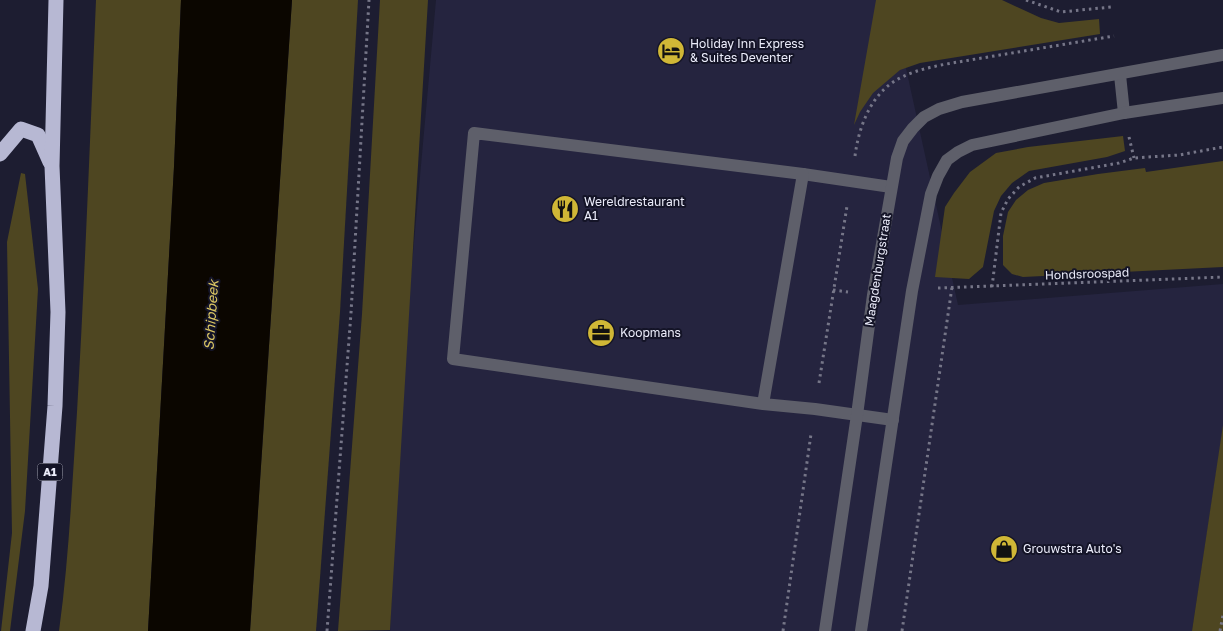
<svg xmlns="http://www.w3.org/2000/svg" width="1223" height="631" font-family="'Golos Text',sans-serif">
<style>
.built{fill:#25243f}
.green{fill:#4e4621}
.water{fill:#0b0600}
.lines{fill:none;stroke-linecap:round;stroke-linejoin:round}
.path{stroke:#767688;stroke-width:3;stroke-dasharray:2.5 4;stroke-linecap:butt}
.minor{stroke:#5e5f6a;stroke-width:12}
.highway{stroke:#b7b8d3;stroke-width:15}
.labels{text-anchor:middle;stroke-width:4;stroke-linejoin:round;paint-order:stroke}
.shield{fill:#141427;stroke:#abacbb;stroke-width:1}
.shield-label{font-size:11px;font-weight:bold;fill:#ecedfb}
.poi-label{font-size:12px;fill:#ecedfb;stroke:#141427;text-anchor:start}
.street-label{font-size:12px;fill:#ecedfb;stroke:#141427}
.water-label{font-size:14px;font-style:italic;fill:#dbc663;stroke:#141427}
</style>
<rect width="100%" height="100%" fill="#1d1d31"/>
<polygon class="built" points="436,0 891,0 958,305 1223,284 1223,428 1192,631 390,631 400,397"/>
<g class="green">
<path d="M 96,0 L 181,0 L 174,167 L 148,631 L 59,631 C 69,559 72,485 77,412 C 85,275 90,137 96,0 Z"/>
<polygon points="292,0 358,0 340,312 316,631 250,631"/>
<polygon points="380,0 428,0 390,630 338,631 362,314"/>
<polygon points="876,0 1002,0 1041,18 1059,23 1099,19 1100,34 920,63 900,70 873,93 860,112 854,125"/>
<polygon points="1123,136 1125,151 1107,157 1029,171 1012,183 1001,196 994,211 983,267 969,279 935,277 945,207 954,193 970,172 996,153 1028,147"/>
<polygon points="1223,161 1223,267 1023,277 1012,274 1003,265 1003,236 1008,212 1016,200 1028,190 1044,183 1098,174 1145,168 1146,172"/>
<polygon points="21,173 25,174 38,289 25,511 10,631 1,631 12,533 7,242"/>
<polygon points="1223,425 1223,631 1192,631"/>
</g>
<polygon class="water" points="181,0 292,0 250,631 148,631 174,167"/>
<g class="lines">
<g class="path">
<polyline points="1026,0 1061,12 1111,7"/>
<polyline points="1129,137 1134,158"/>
<path d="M 855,156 C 859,125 872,91 902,77 C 918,69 940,65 958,62 L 1114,36"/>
<polyline points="992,287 1001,213 1008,199 1019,187 1035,178 1119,163 1134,158 1179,155 1223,147"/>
<polyline points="938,288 1223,277"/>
<polyline points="833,290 848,292"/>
<polyline points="819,383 847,206"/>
<polyline points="327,631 351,313 369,0"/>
<polyline points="783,631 811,434"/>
<polyline points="902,631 952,287"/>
<polyline points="1220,631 1223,615"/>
</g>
<g class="minor">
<polyline points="1120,75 1124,113"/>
<polyline points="803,174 891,187"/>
<polyline points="763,404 803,174 474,133 453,359 763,404 815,409 893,420"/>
<polyline points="825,631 857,415 873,295 897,158 903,141 913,128 924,117 939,109 962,102 1223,55"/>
<polyline points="861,631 912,291 931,194 938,176 947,160 958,152 972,145 1124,113 1223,98"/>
</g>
<g class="highway">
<polyline points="0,154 21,129 38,135 50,162"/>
<polyline points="33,631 41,586 55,406 58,312 52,166 56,0"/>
</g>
</g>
<defs>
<g id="hotel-disc" transform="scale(1.4375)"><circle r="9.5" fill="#d0b736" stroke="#141427"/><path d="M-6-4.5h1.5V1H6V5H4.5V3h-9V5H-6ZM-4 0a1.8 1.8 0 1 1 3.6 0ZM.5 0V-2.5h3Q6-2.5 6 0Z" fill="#111"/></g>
<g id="restaurant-disc" transform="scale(1.4375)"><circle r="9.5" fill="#d0b736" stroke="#141427"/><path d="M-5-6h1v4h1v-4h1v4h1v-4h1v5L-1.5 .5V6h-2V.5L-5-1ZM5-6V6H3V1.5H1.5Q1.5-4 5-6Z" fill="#111"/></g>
<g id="office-disc" transform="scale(1.4375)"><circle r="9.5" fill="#d0b736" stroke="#141427"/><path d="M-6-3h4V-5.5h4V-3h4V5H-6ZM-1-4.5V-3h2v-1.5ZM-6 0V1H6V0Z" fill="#111"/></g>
<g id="shop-disc" transform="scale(1.4375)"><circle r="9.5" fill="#d0b736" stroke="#141427"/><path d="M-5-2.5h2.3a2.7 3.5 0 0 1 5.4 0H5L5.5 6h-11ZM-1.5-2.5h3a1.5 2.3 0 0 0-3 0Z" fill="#111"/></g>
</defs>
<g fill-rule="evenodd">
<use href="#hotel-disc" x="671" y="51"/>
<use href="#restaurant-disc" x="565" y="209"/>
<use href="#office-disc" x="601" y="333"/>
<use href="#shop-disc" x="1004" y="549"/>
</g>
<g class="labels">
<rect class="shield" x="37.5" y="463.5" width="25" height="17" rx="4"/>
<g class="shield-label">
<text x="50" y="476">A1</text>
</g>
<g class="poi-label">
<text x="690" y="48">Holiday Inn Express<tspan x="690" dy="14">&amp; Suites Deventer</tspan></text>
<text x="584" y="206">Wereldrestaurant<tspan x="584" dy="14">A1</tspan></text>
<text x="620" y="337">Koopmans</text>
<text x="1023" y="553">Grouwstra Auto's</text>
</g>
<g class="street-label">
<text transform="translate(878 270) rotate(-81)" y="4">Maagdenburgstraat</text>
<text transform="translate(1087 274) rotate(-2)" y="4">Hondsroospad</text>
</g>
<g class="water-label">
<text transform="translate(211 315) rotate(-86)" y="5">Schipbeek</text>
</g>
</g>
</svg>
